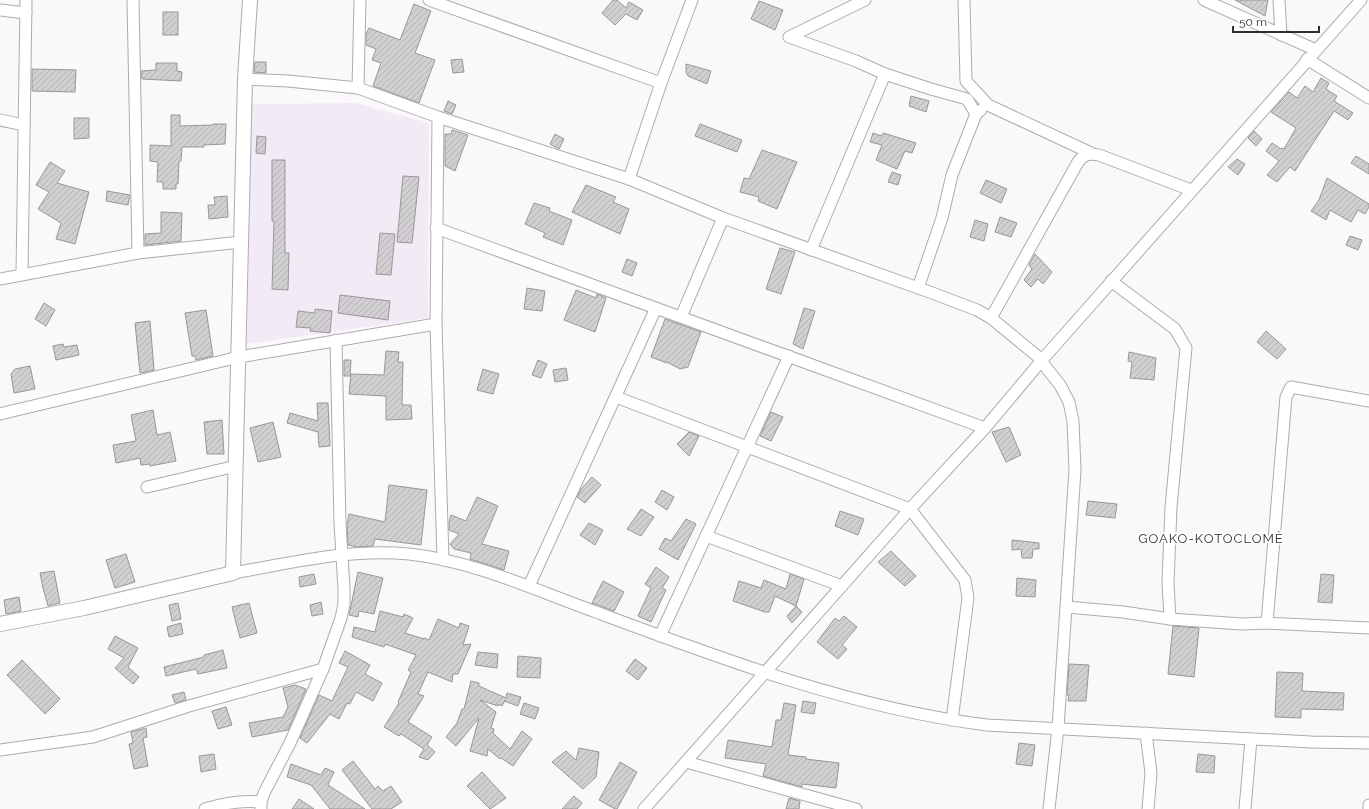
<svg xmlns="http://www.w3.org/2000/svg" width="1369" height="809" font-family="Raleway,sans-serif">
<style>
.built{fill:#f2eaf4}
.building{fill:url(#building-hatch);stroke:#999699}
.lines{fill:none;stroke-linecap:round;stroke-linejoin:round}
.minor-casing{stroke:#aeabaf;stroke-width:13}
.tertiary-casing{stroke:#aeabaf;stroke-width:16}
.minor{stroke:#fff;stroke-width:11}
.tertiary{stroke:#fff;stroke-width:14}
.labels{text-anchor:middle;stroke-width:3.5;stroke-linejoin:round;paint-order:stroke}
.quarter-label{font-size:13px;letter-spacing:1px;fill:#302f30;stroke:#fff}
</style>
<defs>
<pattern id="building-hatch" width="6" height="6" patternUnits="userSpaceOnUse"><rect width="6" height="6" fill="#d2cfd2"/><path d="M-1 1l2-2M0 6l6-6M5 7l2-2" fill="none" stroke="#b5b2b5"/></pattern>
</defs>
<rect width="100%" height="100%" fill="#fbf8fb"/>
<polygon class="built" points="356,103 429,123 428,318 247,344 252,104"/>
<g class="building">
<polygon points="613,0 617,0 626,8 629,2 643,10 637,20 626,14 615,25 602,13"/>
<polygon points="1235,0 1268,0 1265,16"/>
<polygon points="759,1 783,10 775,30 751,19"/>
<polygon points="414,4 431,11 415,53 435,60 419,103 373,86 381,63 372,60 376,49 366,45 366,34 369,28 400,40"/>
<rect x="163" y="12" width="15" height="23"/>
<polygon points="462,59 464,72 453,73 451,60"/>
<polygon points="255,62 266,62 266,73 254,72"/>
<polygon points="156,63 177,63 177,71 182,72 181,81 142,79 141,71 156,70"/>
<polygon points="686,64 711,71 707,84 688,76 686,72"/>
<polygon points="32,69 76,70 75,92 32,91"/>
<polygon points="1321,78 1329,83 1326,89 1337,96 1334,101 1353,113 1348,120 1334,111 1295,171 1290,167 1277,182 1267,175 1279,161 1266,151 1272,143 1281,149 1282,148 1284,149 1296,128 1271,112 1289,92 1297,98 1305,86 1313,92"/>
<polygon points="911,96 929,101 926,112 909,106"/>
<polygon points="448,101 456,105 452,114 444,111"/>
<polygon points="171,115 180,115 180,126 213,125 213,124 226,124 225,144 204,145 204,147 182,147 181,161 179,161 178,184 176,184 176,189 163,189 163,182 157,182 158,162 150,161 150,145 171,146"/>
<polygon points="74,118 89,118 89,138 74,139"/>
<polygon points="700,124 742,140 737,152 695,136"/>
<polygon points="452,130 468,135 455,171 445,166 445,134 451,134"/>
<polygon points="1254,131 1262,139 1256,146 1248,138"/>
<polygon points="873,133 881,136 883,133 916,143 912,153 905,151 897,169 876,160 882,145 870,142"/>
<polygon points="555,134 564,139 559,149 550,144"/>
<polygon points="257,136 266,137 265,154 256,153"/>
<polygon points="762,150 797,162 777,209 758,201 759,197 740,192 744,178 749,179"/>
<polygon points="1356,156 1369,164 1369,174 1351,163"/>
<polygon points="1237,159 1245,164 1238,175 1228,167"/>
<polygon points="272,160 285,160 285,253 289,253 288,290 272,289 274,221 272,221"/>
<polygon points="50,162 65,171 57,183 89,192 75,244 56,239 61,223 38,209 49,192 36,185"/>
<polygon points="892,172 901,175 898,185 888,182"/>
<polygon points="403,176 419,177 412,243 397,242"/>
<polygon points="1327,178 1369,204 1369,207 1365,214 1358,210 1351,222 1330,210 1326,220 1311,211 1319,200"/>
<polygon points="986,180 1007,189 1001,203 980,193"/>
<polygon points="586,185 616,197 613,202 629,209 620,234 572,212"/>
<polygon points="107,191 130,195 128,205 106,201"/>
<polygon points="227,196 228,217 209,219 208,205 215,205 214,197"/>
<polygon points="534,203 550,208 549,211 572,220 563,245 543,237 545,233 525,224"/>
<polygon points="161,212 182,213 181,241 145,245 145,234 161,233"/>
<polygon points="1000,217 1017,223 1011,237 995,232"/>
<polygon points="975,220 988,224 984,241 970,237"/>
<polygon points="380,233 395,234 391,275 376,274"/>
<polygon points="1350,236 1362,240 1358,250 1346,245"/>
<polygon points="780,248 795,252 781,294 766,289"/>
<polygon points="1035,254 1052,272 1043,284 1038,279 1031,287 1024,280 1032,269 1029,265"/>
<polygon points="627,259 637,263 632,276 622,272"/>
<polygon points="527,288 545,291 542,311 524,309"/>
<polygon points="576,290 596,298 597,294 606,298 595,332 564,320"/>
<polygon points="340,295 390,301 388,320 338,313"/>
<polygon points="44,303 55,310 46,326 35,319"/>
<polygon points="804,308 815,311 803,349 793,344"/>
<polygon points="315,309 332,311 330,333 310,331 311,328 296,327 298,311 315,313"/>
<polygon points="206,310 213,356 196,360 195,356 192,356 185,313"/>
<polygon points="665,319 701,332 688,367 680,369 667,362 667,363 651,357"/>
<polygon points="150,321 154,370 140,373 135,323"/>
<polygon points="1266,331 1286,349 1277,359 1257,342"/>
<polygon points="63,344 64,347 77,345 79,355 56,360 53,346"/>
<polygon points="386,351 399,352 398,362 403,362 402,405 411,405 412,419 386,420 386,396 349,394 351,374 384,375"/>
<polygon points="1129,352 1156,358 1154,380 1130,378 1132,362 1128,361"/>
<polygon points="344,360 351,360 350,376 344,376"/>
<polygon points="538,360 547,364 541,378 532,375"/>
<polygon points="30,366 35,389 14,393 11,374 15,369"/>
<polygon points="566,368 568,380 555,382 553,370"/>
<polygon points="483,369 499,374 493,394 477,390"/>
<polygon points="317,403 328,403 330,446 319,447 318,432 287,423 290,413 318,421"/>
<polygon points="153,410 157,435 170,432 176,461 150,466 150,464 141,465 140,458 116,463 113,445 136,441 131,415"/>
<polygon points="771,412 783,417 771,441 760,436"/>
<polygon points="222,420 224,454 207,454 204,422"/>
<polygon points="273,422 281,457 258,462 250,428"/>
<polygon points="1009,427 1021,455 1006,462 992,432"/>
<polygon points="689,432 699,436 689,456 677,444"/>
<polygon points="592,477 601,485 585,503 577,497 581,489"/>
<polygon points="389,485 427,490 421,545 375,539 373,546 357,547 348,545 347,525 349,514 385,522"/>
<polygon points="662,490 674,497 667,510 655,502"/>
<polygon points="477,497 498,506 482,544 509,551 504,570 470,559 471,553 454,549 450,544 459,534 449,530 449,522 451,515 466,521"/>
<polygon points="1088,501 1117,504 1115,518 1086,515"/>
<polygon points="641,509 654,517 641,536 627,529"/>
<polygon points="840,511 864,519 858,535 835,526"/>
<polygon points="686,519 696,524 678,560 659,549 665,538 671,541"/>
<polygon points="589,523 603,530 595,545 580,535"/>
<polygon points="1012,540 1039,543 1039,549 1033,549 1032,558 1022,558 1021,549 1012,550"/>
<polygon points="891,551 916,576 905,586 878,562"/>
<polygon points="126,554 135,582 115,588 106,560"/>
<polygon points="656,567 669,577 662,588 666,590 651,622 638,616 651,588 645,584"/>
<polygon points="54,571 60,603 48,606 43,588 40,573"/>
<polygon points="358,572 383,578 374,614 359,611 358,617 349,615"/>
<polygon points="314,574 316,584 300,587 299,577"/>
<polygon points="790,574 804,579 796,606 775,596 769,612 765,612 733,601 739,581 761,588 764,580 786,589"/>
<polygon points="1321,574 1334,575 1332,603 1318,602"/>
<polygon points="1017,578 1036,580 1035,597 1016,596"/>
<polygon points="603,581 624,592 614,611 592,603"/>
<polygon points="19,597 21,611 6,614 4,600"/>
<polygon points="321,602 323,614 312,616 310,605"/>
<polygon points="178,603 181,619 172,621 169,605"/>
<polygon points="249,603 257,633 240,638 232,607"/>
<polygon points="796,606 802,612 792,623 787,616"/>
<polygon points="380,611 403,617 404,614 413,618 405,633 424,639 424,638 429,640 438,619 459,628 460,623 469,626 463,645 471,644 458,674 453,674 452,682 428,672 418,694 424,696 408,722 432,737 427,745 435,752 428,760 419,757 424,749 401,734 399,736 384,727 399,703 398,702 411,672 408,670 416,655 385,644 384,647 352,637 354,627 375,632"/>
<polygon points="844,616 857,627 842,645 847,649 838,659 817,642 835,618 839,621"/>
<polygon points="181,623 183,634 169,637 167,627"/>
<polygon points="1173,626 1199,628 1194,677 1168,674"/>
<polygon points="115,636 138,648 128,667 139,677 133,684 115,668 124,658 108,649"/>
<polygon points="223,650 227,668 198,674 196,669 166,676 164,667 204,657 204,655"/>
<polygon points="345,651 370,665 365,674 382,683 373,701 356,692 350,704 347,703 339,719 330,714 307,743 300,738 319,695 332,701 348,667 339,663"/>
<polygon points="478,652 498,654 497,668 475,665"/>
<polygon points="518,656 541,658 540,678 517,677"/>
<polygon points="635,659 647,668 638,680 626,671"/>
<polygon points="22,660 60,699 45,714 7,675"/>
<polygon points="1069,664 1089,665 1086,701 1068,701 1069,695 1067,695"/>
<polygon points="1277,672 1303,673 1302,691 1344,693 1343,710 1301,709 1301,718 1275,717"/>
<polygon points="471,681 479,683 479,686 506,698 507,693 521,697 518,706 504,701 505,700 502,706 498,704 498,706 480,700 496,712 491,728 494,729 493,733 510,749 522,731 532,739 513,766 501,758 500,759 488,749 487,756 470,751 479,718 456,746 446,737 457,723 462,709 464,709"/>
<polygon points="295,685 306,689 288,730 252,737 249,723 283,717 288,707 283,688"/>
<polygon points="184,692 186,700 175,703 172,695"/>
<polygon points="803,701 816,703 814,714 801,712"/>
<polygon points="524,703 539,708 535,719 520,714"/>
<polygon points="784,703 796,705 788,755 806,757 806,759 839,763 836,788 802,784 802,787 763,776 766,764 725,758 728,740 772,747 776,720 781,720"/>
<polygon points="226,707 232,725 218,729 212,711"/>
<polygon points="146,728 147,737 143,738 148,766 134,769 129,744 133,743 131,732"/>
<polygon points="1019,743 1035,745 1032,766 1016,764"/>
<polygon points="579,748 599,752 596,777 583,789 552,762 566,751 576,760"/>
<polygon points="214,754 216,769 201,772 199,756"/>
<polygon points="1198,754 1215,756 1214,773 1196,772"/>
<polygon points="353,761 375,789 378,786 383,791 391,786 402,802 391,809 372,809 342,770"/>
<polygon points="620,762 637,772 617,809 615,809 599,800"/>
<polygon points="291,764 321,775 325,768 334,772 328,785 365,809 330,809 311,785 287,777"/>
<polygon points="482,772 506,798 490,809 467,786"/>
<polygon points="574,796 582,803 577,809 562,809"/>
<polygon points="789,798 800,801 799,809 786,809"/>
<polygon points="299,799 314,809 292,809"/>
</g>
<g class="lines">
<g class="minor-casing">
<g id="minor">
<polyline points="133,0 138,253"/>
<polyline points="429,0 661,83 692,0"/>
<polyline points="865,0 789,37 856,61 885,74"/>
<polyline points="964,0 966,81 988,105 1091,153"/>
<polyline points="1204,0 1316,50"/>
<polyline points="1279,0 1281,35"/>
<polyline points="0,10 26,13"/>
<polyline points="1307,59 1369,98"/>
<polyline points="245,79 288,81 358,88 438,117 629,179 723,218 935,294 977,310 991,318 1042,360"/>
<polyline points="358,88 360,0"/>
<polyline points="438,117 436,324 443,560"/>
<polyline points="0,120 24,125"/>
<polyline points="629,179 661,83"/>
<polyline points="436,228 985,428"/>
<polyline points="811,250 885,74 931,89 967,99 976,114"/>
<polyline points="22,274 26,0"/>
<polyline points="0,279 138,253 241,242"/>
<polyline points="1111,281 1175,329 1186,348 1171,507 1168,583 1170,619"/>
<polyline points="918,288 942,218 952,175 976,114 981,110"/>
<polyline points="681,317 723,218"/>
<path d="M 991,318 L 1078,162 C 1084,154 1089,153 1099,155 L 1191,190"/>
<polyline points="1041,361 1060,385 1069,402 1073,421 1075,470 1058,728 1049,809"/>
<polyline points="616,397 910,509 965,580 968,598 952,720"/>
<polyline points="0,414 239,357 436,324"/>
<polyline points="147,487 236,466"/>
<polyline points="706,536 842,586"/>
<path d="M 233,573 C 291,563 350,548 409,554 C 474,561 535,590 596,612 C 722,659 852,708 987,725 L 1311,742 L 1369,743"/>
<polyline points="529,586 656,308"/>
<polyline points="1067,607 1123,612 1170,619 1242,624 1267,623 1369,628"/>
<polyline points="1267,623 1286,397 1291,387 1369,401"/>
<polyline points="660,636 789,356"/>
<polyline points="1146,733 1151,773 1148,809"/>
<polyline points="0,750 93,737 189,706 323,669"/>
<polyline points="686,762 856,809"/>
<path d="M 205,809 C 224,803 241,800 261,802"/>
<polyline points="261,809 261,802 264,793 290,743 323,669 341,618 344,604 344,589 340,523 336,340"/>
<polyline points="644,809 910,509 985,428 1042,360 1361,0"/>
<polyline points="1245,809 1251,739"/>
<polyline points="1369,809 1369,805"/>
</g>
</g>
<g class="tertiary-casing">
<polyline id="tertiary" points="0,624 84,608 233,573 245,79 250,0"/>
</g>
<use href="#minor" class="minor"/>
<use href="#tertiary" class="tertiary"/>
</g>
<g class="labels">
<g class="quarter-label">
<text x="1211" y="543">GOAKO-KOTOCLOMÈ</text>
</g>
</g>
<path d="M1233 26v6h86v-6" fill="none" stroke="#302f30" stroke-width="2"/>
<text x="1239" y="26" font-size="12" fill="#302f30" stroke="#ffffff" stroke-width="3" paint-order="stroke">50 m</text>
</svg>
